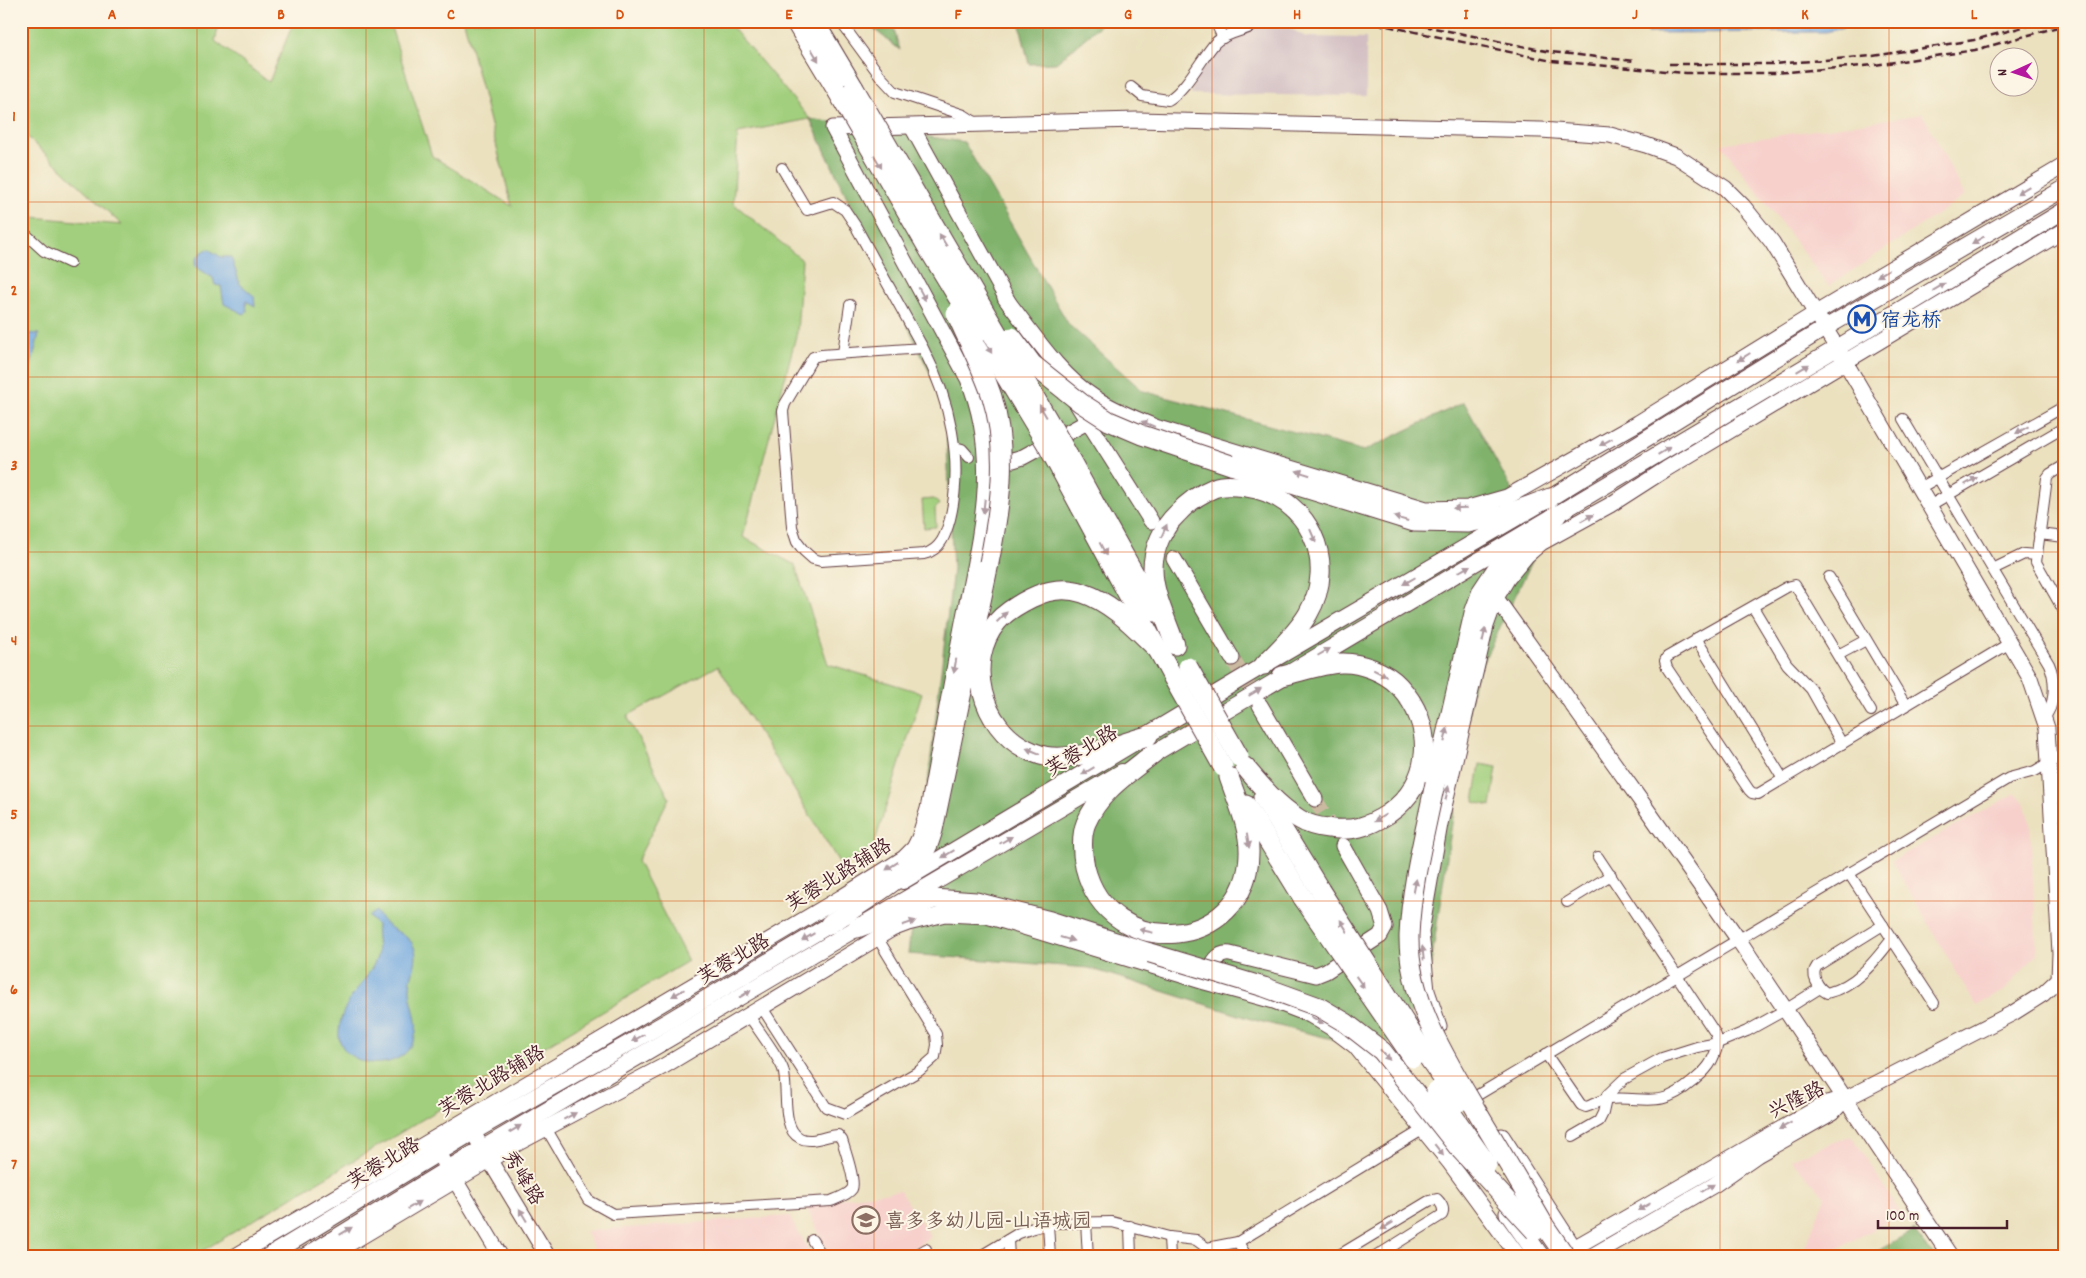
<svg xmlns="http://www.w3.org/2000/svg" width="2086" height="1278" font-family="Dekko,'LXGW WenKai TC',sans-serif">
<style>
.built{fill:#f7d0cc}
.industrial{fill:#d2bec3}
.green{fill:#a1cf7d;stroke:#767754}
.forest{fill:#80b26c;stroke:#65684c}
.water{fill:#72a9e0;stroke:#5e6486}
.lines{fill:none;stroke-linecap:round;stroke-linejoin:round}
.secondary-tunnel{stroke:#cbbaa1;stroke-width:15;stroke-dasharray:15 8;stroke-linecap:butt}
.street-casing{stroke:#623c41;stroke-width:12}
.secondary-casing{stroke:#623c41;stroke-width:17}
.primary-casing{stroke:#623c41;stroke-width:18}
.highway-casing{stroke:#623c41;stroke-width:21}
.street{stroke:#fff;stroke-width:10}
.secondary{stroke:#fff;stroke-width:15}
.primary{stroke:#fff;stroke-width:16}
.highway{stroke:#fff;stroke-width:19}
.rail{stroke:#4a1f2b;stroke-width:2.5;stroke-dasharray:8 4;stroke-linecap:butt}
.highway-bridge-casing{stroke:#623c41;stroke-width:21;stroke-linecap:butt}
.highway-bridge{stroke:#fff;stroke-width:19}
.oneway{fill:#ae9aa0}
.grid{fill:none;stroke:#d8530f;stroke-width:1;stroke-opacity:0.55}
.labels{text-anchor:middle;stroke-width:4;stroke-linejoin:round;paint-order:stroke}
.transit-label{font-size:20px;fill:#164399;stroke:#fcf5e5;text-anchor:start}
.street-label{font-size:20px;fill:#4a1f2b;stroke:#fcf5e5}
.education-label{font-size:20px;fill:#785e54;stroke:#fcf5e5;text-anchor:start}
.neatline{fill:none;stroke:#d8530f;stroke-width:2}
.grid-label{font-size:16px;text-anchor:middle;font-weight:bold;fill:#d8530f}
</style>
<rect width="100%" height="100%" fill="#fcf5e5"/>
<filter id="ink" filterUnits="userSpaceOnUse"><feTurbulence type="fractalNoise" baseFrequency=".02" numOctaves="2"/><feDisplacementMap in="SourceGraphic" scale="10" xChannelSelector="R" yChannelSelector="G"/><feConvolveMatrix kernelMatrix="1 2 1 2 8 2 1 2 1" color-interpolation-filters="sRGB"/></filter>
<filter id="wash" filterUnits="userSpaceOnUse"><feTurbulence type="fractalNoise" baseFrequency=".0096" numOctaves="4" result="noise"/><feDisplacementMap in="SourceGraphic" scale="20" xChannelSelector="R" yChannelSelector="G"/><feGaussianBlur stdDeviation="1.12" result="paint"/><feColorMatrix in="noise" values="0 0 0 0 0 0 0 0 0 0 0 0 0 0 0 0 0 1.4 0 .05"/><feComposite in="paint" operator="in"/></filter>
<g filter="url(#wash)">
<rect width="100%" height="100%" fill="#ebe1bf"/>
<g class="built">
<polygon points="1923,114 1965,196 1829,286 1721,144"/>
<polygon points="2016,793 2024,802 2030,823 2037,954 2004,991 1976,1006 1892,861"/>
<polygon points="1852,1135 1901,1214 1823,1257 1801,1257 1825,1197 1791,1159"/>
<polygon points="900,1191 931,1237 899,1257 831,1257 804,1203"/>
<polygon points="789,1216 813,1257 598,1257 585,1231"/>
</g>
<polygon class="industrial" points="1256,27 1289,28 1306,37 1366,38 1366,96 1191,94 1194,78 1234,36"/>
<g class="green">
<polygon points="21,21 220,21 215,41 269,82 294,21 389,21 432,156 512,206 464,21 727,21 810,119 738,133 733,203 802,260 797,332 743,537 795,565 828,664 922,693 872,851 840,864 718,666 627,716 669,798 637,861 688,961 192,1257 21,1257 21,216 122,225 21,131"/>
<polygon points="934,499 939,504 935,509 936,527 924,528 922,500"/>
<polygon points="1480,764 1497,767 1491,806 1474,802"/>
</g>
<g class="forest">
<polygon points="864,21 891,21 900,50"/>
<polygon points="1019,21 1105,21 1056,63 1029,64"/>
<polygon points="810,119 964,142 1069,325 1143,391 1364,451 1464,402 1541,543 1473,683 1427,991 1382,1051 1258,1021 1089,968 908,954 953,569 945,405"/>
<polygon points="1914,1230 1935,1257 1866,1257"/>
</g>
<g class="water">
<polygon points="1647,21 1874,21 1826,32 1647,33"/>
<path d="M 208,249 L 221,257 L 231,257 L 240,284 L 254,296 L 255,306 L 246,301 L 247,312 L 244,314 L 224,304 L 221,286 L 215,285 L 213,278 L 195,266 C 195,257 200,253 208,249 Z"/>
<polygon points="21,333 39,334 31,366 27,369 21,367"/>
<path d="M 376,911 C 379,915 382,920 385,923 C 394,932 409,934 414,947 C 420,960 410,974 410,988 C 410,1006 421,1021 414,1040 C 399,1078 336,1065 339,1032 C 341,1000 363,988 375,962 C 381,951 375,938 377,925 L 369,917 Z"/>
</g>
</g>
<g filter="url(#ink)">
<g class="lines">
<g class="secondary-tunnel">
<polyline points="1232,658 1259,704"/>
<polyline points="1315,799 1337,836"/>
</g>
<g class="street-casing">
<g id="street">
<polyline points="840,21 881,77 895,92 964,115 978,124"/>
<polyline points="1215,21 1223,38"/>
<path d="M 1131,87 L 1142,96 L 1168,100 C 1185,91 1202,58 1215,43 C 1224,34 1239,32 1251,27"/>
<path d="M 782,168 L 807,210 L 833,202 L 845,210 L 855,225 L 923,348 C 950,400 964,461 950,519 C 946,534 941,550 924,554 L 821,561 L 813,559 L 804,551 L 797,542 L 792,527 L 783,411 L 785,404 L 813,357 L 821,355 L 923,348"/>
<polyline points="21,230 44,251 70,263"/>
<polyline points="843,353 850,305"/>
<path d="M 1903,419 L 2049,664 C 2056,680 2056,706 2043,719"/>
<polyline points="955,447 962,449 969,457"/>
<polyline points="2065,465 2050,474 2047,478 2036,562 2065,613"/>
<polyline points="1918,489 2065,406"/>
<polyline points="1929,506 2065,427"/>
<polyline points="2039,534 2065,537"/>
<polyline points="1993,569 2024,554 2037,555"/>
<polyline points="1829,577 1906,706"/>
<polyline points="1753,607 1787,664 1811,689 1842,744"/>
<polyline points="1697,638 1700,645 1783,779"/>
<polyline points="1838,655 1866,640"/>
<polyline points="1871,711 1795,585 1787,587 1697,638 1695,641 1667,657 1665,661 1667,668 1749,790 1752,793 1758,794 2010,643"/>
<polyline points="1848,872 1934,1003"/>
<polyline points="1567,902 1611,875"/>
<path d="M 1883,925 L 1817,966 C 1810,975 1818,988 1827,993 C 1857,985 1874,962 1892,939"/>
<polyline points="761,1006 826,1107 845,1114 919,1071 935,1057 937,1045 936,1034 877,937"/>
<path d="M 1546,1054 L 1581,1105 L 1586,1107 C 1594,1105 1600,1099 1608,1099 C 1645,1096 1659,1110 1692,1082 C 1699,1076 1707,1070 1711,1062 C 1716,1052 1720,1044 1715,1033 L 1598,857"/>
<polyline points="1466,1102 2009,778 2035,771 2065,753"/>
<path d="M 546,1128 L 588,1200 L 613,1214 L 831,1201 C 838,1198 848,1195 852,1189 C 856,1182 845,1150 842,1140 L 838,1135 C 826,1135 812,1144 800,1138 C 780,1128 789,1087 783,1069 C 777,1054 757,1029 748,1014"/>
<polyline points="1573,1136 1599,1121 1603,1113 1607,1095 1624,1079 1662,1058 1697,1047 1718,1043 1747,1031 1785,1010 1820,988"/>
<polyline points="1086,1222 1088,1257"/>
<polyline points="1048,1224 1050,1257"/>
<polyline points="1130,1226 1131,1257"/>
<polyline points="1169,1237 1170,1257"/>
<polyline points="812,1240 823,1257"/>
<polyline points="1008,1240 1009,1257"/>
<polyline points="1238,1242 1247,1257"/>
<polyline points="913,1257 926,1249"/>
<polyline points="979,1257 1019,1233 1033,1228 1056,1223 1112,1222 1169,1237 1196,1240 1207,1248 1238,1242 1427,1127"/>
<path d="M 1336,1257 L 1429,1201 L 1437,1199 C 1441,1203 1445,1209 1442,1215 L 1375,1257"/>
</g>
</g>
<g class="secondary-casing">
<g id="secondary">
<polyline points="912,127 1010,305"/>
<path d="M 1005,298 C 1032,332 1058,374 1095,398 C 1115,411 1136,419 1158,428 L 1426,509 L 1468,508 L 1507,497 L 1638,423 L 1816,313 L 2065,165"/>
<polyline points="1075,401 1151,521"/>
<polyline points="990,458 1013,460 1023,457 1089,421"/>
<polyline points="1174,559 1232,658"/>
<polyline points="1496,598 1648,811 1738,939 1951,1257"/>
<polyline points="1260,705 1315,799"/>
<path d="M 1205,981 C 1211,969 1214,952 1230,954 L 1316,975 L 1326,971 L 1380,936 L 1385,927 L 1380,911 L 1343,846"/>
<polyline points="1439,1026 1427,991 1421,932 1440,824 1486,626 1496,598 1508,578 1527,555 1541,543 1610,505 1666,469 2065,230"/>
<polyline points="466,1121 548,1257"/>
<polyline points="1502,1136 1580,1257"/>
<polyline points="433,1143 501,1257"/>
<path d="M 234,1257 L 842,897 L 904,858 L 914,848 L 919,838 L 928,809 C 940,746 951,684 963,622 C 979,539 1002,462 968,379 L 833,128 L 1137,120 L 1541,130 L 1610,135 L 1646,145 L 1676,156 L 1725,188 L 1743,206 L 1772,242 L 1837,348 L 2030,678 L 2047,728 L 2060,953 L 2059,979 L 2043,994 L 2013,1013 L 1845,1099 L 1826,1103 L 1558,1257"/>
<polyline points="327,1257 518,1143 664,1066 892,929 908,923 945,914 987,916 1205,982 1274,1001 1310,1015 1330,1027 1355,1046 1450,1163 1519,1257"/>
<polyline points="1590,1257 1714,1185 1757,1155 1833,1112 1845,1099"/>
</g>
</g>
<g class="primary-casing">
<g id="primary">
<polyline points="1143,760 1837,348 2065,210"/>
<polyline points="903,881 1264,665 1550,498 1825,328 2065,188"/>
<polyline points="267,1257 473,1132 670,1020 841,918"/>
<polyline points="304,1257 449,1168 1122,772"/>
</g>
</g>
<g class="highway-casing">
<g id="highway">
<polyline points="795,21 836,89"/>
<polyline points="814,21 854,88"/>
<polyline points="1231,465 1414,522 1468,523 1504,515 1550,498"/>
<polyline points="1092,499 1156,612"/>
<polyline points="1080,506 1172,676"/>
<path d="M 1175,645 C 1167,621 1153,594 1153,569 C 1153,549 1163,527 1177,514 C 1187,503 1199,494 1214,488 C 1224,484 1237,486 1247,487 C 1308,496 1339,561 1308,614 C 1297,633 1279,649 1264,665"/>
<path d="M 1148,736 C 1117,744 1084,759 1052,757 C 1043,757 1034,753 1026,749 C 982,727 964,662 997,622 C 1006,611 1019,604 1031,598 C 1047,590 1066,587 1083,593 C 1113,603 1136,629 1158,650"/>
<path d="M 1154,753 C 1129,773 1099,792 1086,823 C 1081,835 1082,854 1085,867 C 1109,964 1247,951 1249,854 C 1250,828 1237,801 1229,777"/>
<path d="M 1245,767 C 1261,786 1277,805 1299,819 C 1307,824 1318,827 1328,828 C 1351,832 1368,827 1388,814 C 1433,783 1436,725 1399,686 C 1386,672 1360,662 1341,663 C 1321,664 1300,672 1282,676"/>
<polyline points="1435,783 1474,613 1482,591 1502,561 1557,515"/>
<polyline points="1263,797 1320,890"/>
<polyline points="1246,805 1303,898"/>
<path d="M 830,924 C 858,905 898,882 920,858 C 927,850 930,840 933,830 L 989,563"/>
<polyline points="857,928 933,899 976,902 1050,921 1150,953"/>
<polyline points="1509,1213 1540,1257"/>
</g>
</g>
<use href="#street" class="street"/>
<use href="#secondary" class="secondary"/>
<use href="#primary" class="primary"/>
<use href="#highway" class="highway"/>
<g class="rail">
<polyline points="1364,21 1552,61 1686,73 1774,73 1875,65 1975,50 2065,25"/>
<polyline points="1400,21 1551,52 1634,61"/>
<polyline points="1669,64 1774,64 1873,56 1974,40 2046,21"/>
</g>
<g class="highway-bridge-casing">
<g id="highway-bridge">
<polyline points="854,88 1058,437 1092,499"/>
<polyline points="836,89 929,250 1046,443 1080,506"/>
<path d="M 956,313 C 968,341 983,369 992,397 C 1009,452 1000,508 989,563"/>
<polyline points="1012,337 1032,364 1081,403 1109,421 1142,435 1231,465"/>
<polyline points="1188,667 1239,757"/>
<polyline points="1172,676 1223,767"/>
<path d="M 1435,783 C 1425,833 1411,885 1409,936 C 1408,1003 1450,1065 1482,1120 C 1503,1155 1524,1190 1544,1225"/>
<polyline points="1320,890 1418,1043 1459,1102"/>
<polyline points="1303,898 1413,1058"/>
<polyline points="1150,953 1264,987 1319,1007 1346,1023 1382,1051 1458,1147 1535,1231"/>
<polyline points="1436,1091 1487,1164"/>
<polyline points="1537,1215 1566,1257"/>
</g>
</g>
<use href="#highway-bridge" class="highway-bridge"/>
</g>
<defs><path id="oneway-solid" d="M-6-.8H1V-3.2L6.5 0L1 3.2V.8H-6Z" transform="scale(1.25)"/></defs>
<g class="oneway">
<use href="#oneway-solid" transform="translate(815 55) rotate(59)"/>
<use href="#oneway-solid" transform="translate(878 162) rotate(60)"/>
<use href="#oneway-solid" transform="translate(2023 190) rotate(149)"/>
<use href="#oneway-solid" transform="translate(943 240) rotate(-121)"/>
<use href="#oneway-solid" transform="translate(1978 240) rotate(150)"/>
<use href="#oneway-solid" transform="translate(1883 273) rotate(149)"/>
<use href="#oneway-solid" transform="translate(1939 287) rotate(-31)"/>
<use href="#oneway-solid" transform="translate(922 294) rotate(62)"/>
<use href="#oneway-solid" transform="translate(988 347) rotate(59)"/>
<use href="#oneway-solid" transform="translate(1744 357) rotate(148)"/>
<use href="#oneway-solid" transform="translate(1803 368) rotate(-31)"/>
<use href="#oneway-solid" transform="translate(1043 411) rotate(-120)"/>
<use href="#oneway-solid" transform="translate(1148 424) rotate(-158)"/>
<use href="#oneway-solid" transform="translate(2022 430) rotate(151)"/>
<use href="#oneway-solid" transform="translate(1606 442) rotate(151)"/>
<use href="#oneway-solid" transform="translate(1664 451) rotate(-31)"/>
<use href="#oneway-solid" transform="translate(1303 473) rotate(-163)"/>
<use href="#oneway-solid" transform="translate(1971 481) rotate(-30)"/>
<use href="#oneway-solid" transform="translate(984 506) rotate(96)"/>
<use href="#oneway-solid" transform="translate(1460 508) rotate(179)"/>
<use href="#oneway-solid" transform="translate(1587 518) rotate(-29)"/>
<use href="#oneway-solid" transform="translate(1401 519) rotate(-164)"/>
<use href="#oneway-solid" transform="translate(1164 531) rotate(-66)"/>
<use href="#oneway-solid" transform="translate(1313 536) rotate(67)"/>
<use href="#oneway-solid" transform="translate(1103 549) rotate(62)"/>
<use href="#oneway-solid" transform="translate(1464 569) rotate(-30)"/>
<use href="#oneway-solid" transform="translate(1409 581) rotate(150)"/>
<use href="#oneway-solid" transform="translate(1002 617) rotate(-44)"/>
<use href="#oneway-solid" transform="translate(1484 635) rotate(-77)"/>
<use href="#oneway-solid" transform="translate(1324 652) rotate(-30)"/>
<use href="#oneway-solid" transform="translate(955 666) rotate(100)"/>
<use href="#oneway-solid" transform="translate(1380 673) rotate(26)"/>
<use href="#oneway-solid" transform="translate(1255 692) rotate(-31)"/>
<use href="#oneway-solid" transform="translate(1446 735) rotate(-77)"/>
<use href="#oneway-solid" transform="translate(1033 751) rotate(-158)"/>
<use href="#oneway-solid" transform="translate(1088 771) rotate(149)"/>
<use href="#oneway-solid" transform="translate(1447 793) rotate(-77)"/>
<use href="#oneway-solid" transform="translate(1380 818) rotate(148)"/>
<use href="#oneway-solid" transform="translate(1006 840) rotate(-30)"/>
<use href="#oneway-solid" transform="translate(1248 841) rotate(81)"/>
<use href="#oneway-solid" transform="translate(948 854) rotate(149)"/>
<use href="#oneway-solid" transform="translate(892 866) rotate(147)"/>
<use href="#oneway-solid" transform="translate(1415 886) rotate(-79)"/>
<use href="#oneway-solid" transform="translate(909 923) rotate(-19)"/>
<use href="#oneway-solid" transform="translate(1344 926) rotate(-122)"/>
<use href="#oneway-solid" transform="translate(1146 931) rotate(-167)"/>
<use href="#oneway-solid" transform="translate(808 937) rotate(149)"/>
<use href="#oneway-solid" transform="translate(1067 939) rotate(16)"/>
<use href="#oneway-solid" transform="translate(1423 953) rotate(-96)"/>
<use href="#oneway-solid" transform="translate(1360 982) rotate(55)"/>
<use href="#oneway-solid" transform="translate(678 993) rotate(150)"/>
<use href="#oneway-solid" transform="translate(745 994) rotate(-31)"/>
<use href="#oneway-solid" transform="translate(1317 1020) rotate(30)"/>
<use href="#oneway-solid" transform="translate(638 1038) rotate(150)"/>
<use href="#oneway-solid" transform="translate(1385 1055) rotate(48)"/>
<use href="#oneway-solid" transform="translate(570 1116) rotate(-28)"/>
<use href="#oneway-solid" transform="translate(1785 1126) rotate(151)"/>
<use href="#oneway-solid" transform="translate(515 1129) rotate(-31)"/>
<use href="#oneway-solid" transform="translate(1439 1150) rotate(52)"/>
<use href="#oneway-solid" transform="translate(1708 1188) rotate(-31)"/>
<use href="#oneway-solid" transform="translate(414 1205) rotate(-31)"/>
<use href="#oneway-solid" transform="translate(1644 1207) rotate(150)"/>
<use href="#oneway-solid" transform="translate(523 1215) rotate(-121)"/>
<use href="#oneway-solid" transform="translate(1387 1226) rotate(149)"/>
<use href="#oneway-solid" transform="translate(346 1231) rotate(-31)"/>
</g>
</g>
<path class="grid" d="M 197,21 L 197,1257M 366,21 L 366,1257M 535,21 L 535,1257M 704,21 L 704,1257M 874,21 L 874,1257M 1043,21 L 1043,1257M 1212,21 L 1212,1257M 1382,21 L 1382,1257M 1551,21 L 1551,1257M 1720,21 L 1720,1257M 1889,21 L 1889,1257M 21,202 L 2065,202M 21,377 L 2065,377M 21,552 L 2065,552M 21,726 L 2065,726M 21,901 L 2065,901M 21,1076 L 2065,1076"/>
<defs>
<g id="metro-ring" transform="scale(1.4375)"><circle r="9.5" fill="#fcf5e5" stroke="#1a4fb4" stroke-width="1.5"/><path d="M-5.5 5V-5H-3L0 0L3-5H5.5V5H3V-.5L0 4L-3-.5V5Z" fill="#1a4fb4"/></g>
<g id="school-ring" transform="scale(1.4375)"><circle r="9.5" fill="#fcf5e5" stroke="#8d6e63" stroke-width="1.5"/><path d="M0-5L7-2L0 1L-7-2ZM-4 1L0 2.5L4 1V4Q0 6-4 4Z" fill="#8d6e63"/></g>
</defs>
<g fill-rule="evenodd">
<use href="#metro-ring" x="1862" y="319"/>
<use href="#school-ring" x="866" y="1220"/>
</g>
<g class="labels">
<g class="transit-label">
<text x="1881" y="326">宿龙桥</text>
</g>
<g class="street-label">
<text transform="translate(1081 750) rotate(-31)" y="7">芙蓉北路</text>
<text transform="translate(838 874) rotate(-32)" y="7">芙蓉北路辅路</text>
<text transform="translate(733 958) rotate(-31)" y="7">芙蓉北路</text>
<text transform="translate(491 1080) rotate(-31)" y="7">芙蓉北路辅路</text>
<text transform="translate(1796 1099) rotate(-26)" y="7">兴隆路</text>
<text transform="translate(383 1162) rotate(-31)" y="7">芙蓉北路</text>
<text transform="translate(524 1177) rotate(59)" y="7">秀峰路</text>
</g>
<g class="education-label">
<text x="885" y="1227">喜多多幼儿园-山语城园</text>
</g>
</g>
<rect width="2086" height="1278" fill="none" stroke="#fcf5e5" stroke-width="55"/>
<g transform="translate(2014 72) rotate(267)"><circle r="24" fill="#fcf5e5" stroke="#b59f9b"/>
<path d="M0-4L9 19L0 12L-9 19Z" fill="#b5179e"/>
<text y="-8" font-size="14" font-weight="bold" text-anchor="middle" fill="#4a1f2b">N</text>
</g>
<path d="M1878 1220v8h129v-8" fill="none" stroke="#4a1f2b" stroke-width="2.5"/>
<text x="1886" y="1220" font-size="15" fill="#4a1f2b" stroke="#fcf5e5" stroke-width="4" paint-order="stroke">100 m</text>
<rect x="28" y="28" width="2030" height="1222" class="neatline"/>
<g class="grid-label">
<text x="112" y="19">A</text>
<text x="281" y="19">B</text>
<text x="451" y="19">C</text>
<text x="620" y="19">D</text>
<text x="789" y="19">E</text>
<text x="958" y="19">F</text>
<text x="1128" y="19">G</text>
<text x="1297" y="19">H</text>
<text x="1466" y="19">I</text>
<text x="1635" y="19">J</text>
<text x="1805" y="19">K</text>
<text x="1974" y="19">L</text>
<text x="14" y="121">1</text>
<text x="14" y="295">2</text>
<text x="14" y="470">3</text>
<text x="14" y="645">4</text>
<text x="14" y="819">5</text>
<text x="14" y="994">6</text>
<text x="14" y="1169">7</text>
</g>
</svg>
